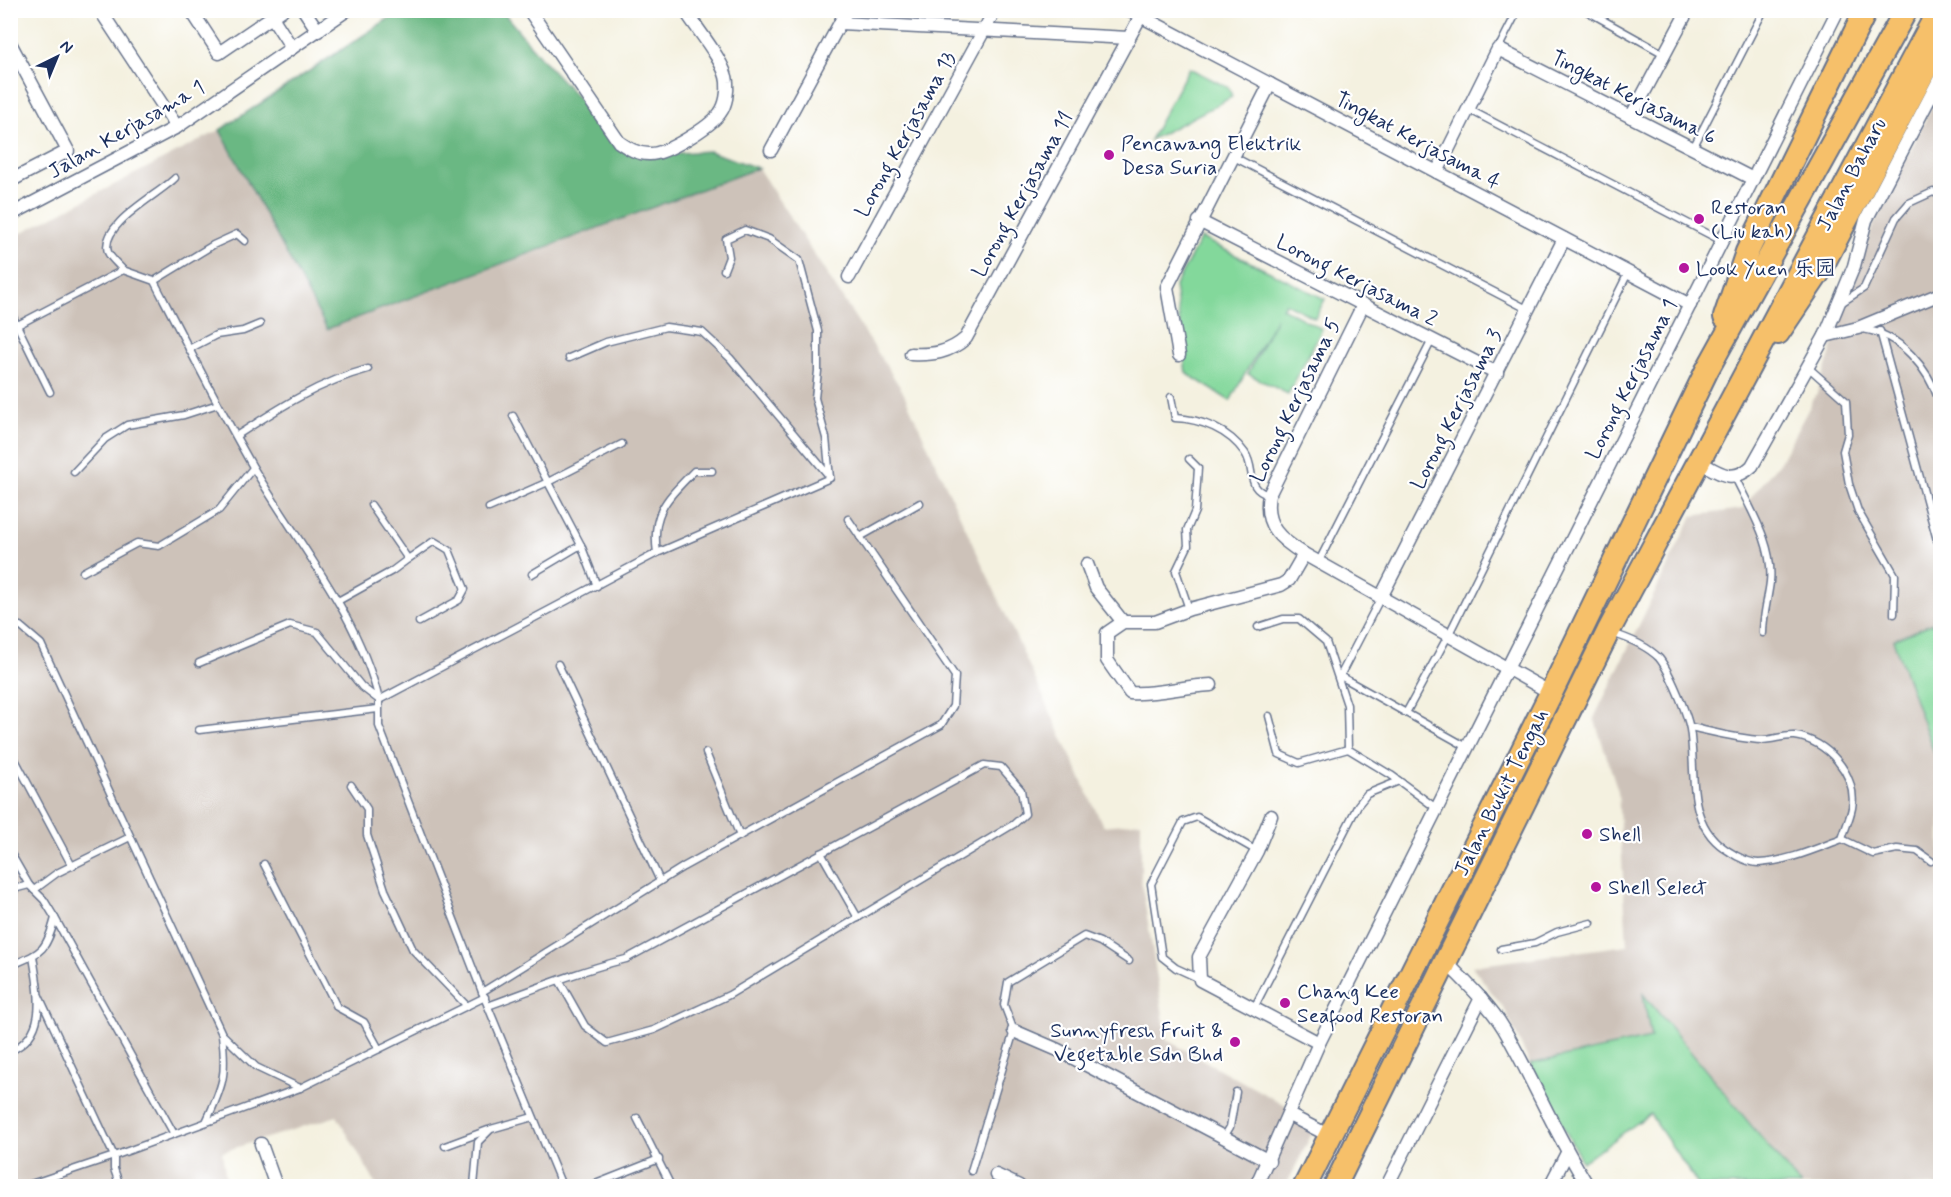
<svg xmlns="http://www.w3.org/2000/svg" width="1951" height="1197" font-family="Mynerve,'LXGW WenKai TC',sans-serif">
<style>
.industrial{fill:#cdc2b9}
.green{fill:#83d89b;stroke:#4f847c;stroke-width:1.5}
.forest{fill:#6ab883;stroke:#427470;stroke-width:1.5}
.lines{fill:none;stroke-linecap:round;stroke-linejoin:round}
.lane-casing{stroke:#67738c;stroke-width:9}
.street-casing{stroke:#67738c;stroke-width:15}
.highway-casing{stroke:#67738c;stroke-width:26}
.lane{stroke:#fff;stroke-width:6}
.street{stroke:#fff;stroke-width:12}
.highway{stroke:#f6c06b;stroke-width:22}
.poi-dot{fill:#b5179e;stroke:#fff;stroke-width:2}
.labels{text-anchor:middle;stroke-width:4.5;stroke-linejoin:round;paint-order:stroke}
.street-label{font-size:21px;fill:#1b2f5e;stroke:#fff}
.poi-label{font-size:21px;fill:#1b2f5e;stroke:#fff;text-anchor:start}
</style>
<rect width="100%" height="100%" fill="#fff"/>
<filter id="ink" filterUnits="userSpaceOnUse"><feTurbulence type="fractalNoise" baseFrequency=".0167" numOctaves="2"/><feDisplacementMap in="SourceGraphic" scale="12" xChannelSelector="R" yChannelSelector="G"/><feConvolveMatrix kernelMatrix="1 2 1 2 8 2 1 2 1" color-interpolation-filters="sRGB"/></filter>
<filter id="wash" filterUnits="userSpaceOnUse"><feTurbulence type="fractalNoise" baseFrequency=".008" numOctaves="4" result="noise"/><feDisplacementMap in="SourceGraphic" scale="24" xChannelSelector="R" yChannelSelector="G"/><feGaussianBlur stdDeviation="1.35" result="paint"/><feColorMatrix in="noise" values="0 0 0 0 0 0 0 0 0 0 0 0 0 0 0 0 0 1.4 0 .05"/><feComposite in="paint" operator="in"/></filter>
<g filter="url(#wash)">
<rect width="100%" height="100%" fill="#f4f1e0"/>
<g class="industrial">
<polygon points="1940,90 1940,620 1893,641 1940,769 1940,1186 1801,1186 1644,995 1651,1038 1530,1064 1505,1010 1472,966 1627,945 1618,791 1594,718 1692,516 1742,509 1781,460 1817,393 1872,228"/>
<polygon points="220,130 328,329 758,168 902,390 1103,826 1141,822 1141,879 1167,1040 1317,1123 1286,1186 377,1186 337,1116 222,1152 227,1186 11,1186 11,238"/>
</g>
<g class="green">
<polygon points="1189,68 1229,88 1232,97 1150,140"/>
<polygon points="1201,238 1325,299 1315,318 1285,303 1282,308 1322,329 1288,394 1248,374 1276,318 1230,401 1186,373 1175,286"/>
<polygon points="1940,620 1940,769 1893,640"/>
<polygon points="1643,994 1801,1186 1699,1186 1650,1114 1582,1162 1530,1064 1651,1038"/>
</g>
<polygon class="forest" points="400,11 502,11 542,59 619,142 647,155 709,151 758,168 327,329 220,130"/>
</g>
<g filter="url(#ink)">
<g class="lines">
<g class="lane-casing">
<g id="lane">
<polyline points="1585,10 1664,54"/>
<polyline points="1498,49 1518,10"/>
<polyline points="1468,109 1722,241"/>
<polyline points="1693,148 1764,10"/>
<polyline points="1232,156 1529,310"/>
<path d="M 123,270 C 119,265 110,258 108,252 C 99,224 160,194 175,178"/>
<polyline points="154,281 213,245 237,234 245,241"/>
<polyline points="1841,303 1864,288 1896,218 1909,203 1933,192 1940,195"/>
<polyline points="10,311 50,392"/>
<path d="M 10,329 L 123,270 L 154,281 C 186,343 218,406 253,467 C 297,543 358,613 379,700 L 657,553 L 830,478 L 826,438 L 815,398 L 818,371 L 818,331 L 799,260 L 769,239 L 745,230 L 726,239 L 729,257 L 724,270"/>
<path d="M 1862,329 C 1901,334 1928,368 1940,403"/>
<polyline points="1880,331 1937,540 1940,544"/>
<polyline points="189,349 216,335 243,331 260,324"/>
<polyline points="569,358 606,342 666,327 702,332 730,358 830,477"/>
<polyline points="1809,368 1846,401 1848,434 1843,451 1849,484 1858,511 1895,575 1894,614"/>
<path d="M 1171,397 L 1175,418 C 1201,419 1229,430 1245,453 C 1256,469 1245,489 1269,495"/>
<polyline points="513,416 581,545 597,586"/>
<path d="M 236,436 C 279,408 319,382 368,369"/>
<polyline points="1189,459 1198,468 1195,511 1187,530 1188,546 1176,571 1189,609"/>
<polyline points="74,472 105,439 127,425 184,415 218,404"/>
<path d="M 1735,477 C 1750,509 1774,545 1770,582 C 1768,599 1763,615 1763,633"/>
<polyline points="489,508 548,482 622,444"/>
<polyline points="860,537 920,503"/>
<path d="M 657,553 C 651,512 667,499 694,471 L 712,471"/>
<polyline points="408,559 434,541 449,550 465,589 459,600 419,622"/>
<polyline points="1319,561 1432,340"/>
<polyline points="83,572 137,543 159,546 219,510 253,468"/>
<polyline points="532,574 581,545"/>
<polyline points="1381,597 1340,676 1467,747"/>
<polyline points="338,601 392,571 408,559 371,505"/>
<polyline points="10,625 20,626 41,644 222,1034 256,1067 300,1088"/>
<polyline points="1258,627 1283,619 1299,619 1326,642 1347,705 1348,749"/>
<path d="M 1611,633 C 1628,638 1646,645 1659,658 C 1669,670 1687,713 1690,729 C 1697,773 1684,826 1730,852 C 1737,857 1750,863 1759,863 C 1789,861 1815,849 1842,839 L 1873,854 L 1897,849 L 1917,851 L 1931,861"/>
<polyline points="199,663 290,625 317,632 362,687 379,700 379,726 482,992 562,1186"/>
<polyline points="558,664 660,881"/>
<polyline points="1406,713 1449,634 1628,273"/>
<polyline points="1269,716 1279,754 1299,763 1348,749 1391,775 1436,808"/>
<path d="M 1690,727 C 1713,732 1738,739 1762,740 C 1773,740 1784,735 1795,736 C 1826,740 1858,774 1852,808 C 1850,818 1845,829 1842,839"/>
<polyline points="199,730 378,709"/>
<polyline points="10,750 72,866"/>
<polyline points="706,753 740,836"/>
<polyline points="351,785 367,809 367,835 385,890 413,950 467,1006"/>
<polyline points="10,852 29,885 10,890"/>
<polyline points="821,853 858,918"/>
<polyline points="264,864 337,1007 364,1022 379,1049"/>
<polyline points="34,890 57,873 130,837"/>
<polyline points="55,918 174,1134"/>
<polyline points="1501,949 1535,943 1557,932 1591,923"/>
<path d="M 10,966 C 42,952 46,952 55,918 L 44,900 L 29,885"/>
<polyline points="1200,979 1176,968 1162,957 1151,884 1183,822 1197,817 1257,851"/>
<polyline points="482,992 683,867 941,725 953,706 955,676 848,519"/>
<path d="M 488,1006 C 534,989 579,971 626,959 L 984,765 L 1001,767 L 1021,790 L 1025,814 L 1014,824 L 729,995 L 654,1030 L 607,1043 L 585,1026 L 559,980"/>
<polyline points="1254,1008 1358,805 1367,794 1399,781"/>
<path d="M 10,1051 C 50,1034 38,990 33,956"/>
<polyline points="637,1118 671,1186"/>
<path d="M 206,1122 C 223,1086 227,1075 222,1035"/>
<polyline points="1224,1137 1230,1127 1236,1092"/>
<polyline points="445,1146 488,1130"/>
<polyline points="971,1171 1014,1031 1004,1005 1008,982 1084,936 1100,942 1129,961"/>
<polyline points="593,1185 659,1159"/>
<polyline points="25,1186 114,1156 39,996"/>
<polyline points="120,1186 114,1169 114,1156 300,1088 485,997"/>
<polyline points="474,1186 478,1142 491,1129 533,1117"/>
</g>
</g>
<g class="street-casing">
<g id="street">
<polyline points="100,10 177,127"/>
<polyline points="191,10 219,53 282,10"/>
<polyline points="304,10 318,31"/>
<path d="M 529,10 L 619,142 C 628,148 637,154 649,154 C 665,155 710,127 720,113 C 726,105 728,92 727,82 C 726,63 696,28 685,10"/>
<polyline points="1129,10 1690,305"/>
<polyline points="272,17 292,48"/>
<polyline points="840,23 1129,38"/>
<polyline points="10,43 68,151 10,181"/>
<polyline points="1631,117 1688,10"/>
<polyline points="771,150 847,10"/>
<polyline points="1437,172 1498,49 1753,179"/>
<polyline points="10,215 177,127 347,10"/>
<polyline points="1199,221 1497,373"/>
<polyline points="849,277 995,10"/>
<path d="M 1363,305 L 1269,495 C 1263,526 1281,540 1304,554 L 1551,693"/>
<polyline points="1825,336 1858,328 1940,294"/>
<path d="M 911,354 C 933,355 949,353 966,338 L 1144,10"/>
<polyline points="1179,355 1167,287 1270,84"/>
<path d="M 1698,461 C 1718,472 1732,485 1752,466 L 1825,336 L 1854,266 L 1866,220 L 1940,78"/>
<polyline points="1087,564 1096,588 1123,622"/>
<polyline points="1381,597 1564,239"/>
<path d="M 1211,685 C 1183,686 1157,695 1130,693 L 1107,660 L 1107,633 L 1123,622 L 1155,622 L 1190,609 L 1281,585 L 1289,580 L 1304,554"/>
<polyline points="1271,816 1257,851 1199,957 1200,980 1319,1043"/>
<path d="M 1447,963 C 1467,984 1489,1004 1504,1029 C 1534,1081 1556,1136 1588,1186"/>
<polyline points="1014,1031 1058,1050 1269,1161"/>
<polyline points="1289,1115 1330,1136"/>
<polyline points="261,1144 276,1186"/>
<polyline points="996,1175 1019,1186"/>
<polyline points="1256,1186 1319,1043 1838,10"/>
<polyline points="1387,1186 1481,998"/>
<polyline points="1550,1186 1567,1153"/>
</g>
</g>
<g class="highway-casing">
<g id="highway">
<polyline points="1725,317 1747,252 1866,10"/>
<polyline points="1778,333 1819,272 1940,41"/>
<polyline points="1305,1186 1551,693 1707,370 1906,10"/>
<polyline points="1335,1186 1608,632 1939,10"/>
</g>
</g>
<use href="#lane" class="lane"/>
<use href="#street" class="street"/>
<use href="#highway" class="highway"/>
</g>
</g>
<g class="poi-dot">
<circle cx="1109" cy="155" r="6"/>
<circle cx="1699" cy="219" r="6"/>
<circle cx="1684" cy="268" r="6"/>
<circle cx="1587" cy="834" r="6"/>
<circle cx="1596" cy="887" r="6"/>
<circle cx="1285" cy="1003" r="6"/>
<circle cx="1235" cy="1042" r="6"/>
</g>
<g class="labels">
<g class="street-label">
<text transform="translate(1634 97) rotate(27)" y="7">Tingkat Kerjasama 6</text>
<text transform="translate(126 129) rotate(-30)" y="7">Jalan Kerjasama 1</text>
<text transform="translate(905 134) rotate(-61)" y="7">Lorong Kerjasama 13</text>
<text transform="translate(1418 140) rotate(28)" y="7">Tingkat Kerjasama 4</text>
<text transform="translate(1851 174) rotate(-62)" y="7">Jalan Baharu</text>
<text transform="translate(1022 194) rotate(-61)" y="7">Lorong Kerjasama 11</text>
<text transform="translate(1357 280) rotate(27)" y="7">Lorong Kerjasama 2</text>
<text transform="translate(1631 379) rotate(-63)" y="7">Lorong Kerjasama 1</text>
<text transform="translate(1295 400) rotate(-64)" y="7">Lorong Kerjasama 5</text>
<text transform="translate(1456 409) rotate(-63)" y="7">Lorong Kerjasama 3</text>
<text transform="translate(1501 792) rotate(-63)" y="7">Jalan Bukit Tengah</text>
</g>
<g class="poi-label">
<text x="1121" y="150">Pencawang Elektrik<tspan x="1121" dy="24">Desa Suria</tspan></text>
<text x="1711" y="214">Restoran<tspan x="1711" dy="24">(Liu kah)</tspan></text>
<text x="1696" y="275">Look Yuen 乐园</text>
<text x="1599" y="841">Shell</text>
<text x="1608" y="894">Shell Select</text>
<text x="1297" y="998">Chang Kee<tspan x="1297" dy="24">Seafood Restoran</tspan></text>
<text x="1223" y="1037" text-anchor="end">Sunnyfresh Fruit &amp;<tspan x="1223" dy="24">Vegetable Sdn Bhd</tspan></text>
</g>
</g>
<rect width="1951" height="1197" fill="none" stroke="#fff" stroke-width="36"/>
<g transform="translate(57 57) rotate(43)" stroke="#ffffff" stroke-width="4.5" paint-order="stroke">
<path d="M0-4.5L10 22L0 15L-10 22Z" fill="#1b2f5e"/>
<text y="-9" font-size="16" font-weight="bold" text-anchor="middle" fill="#1b2f5e">N</text>
</g>
</svg>
